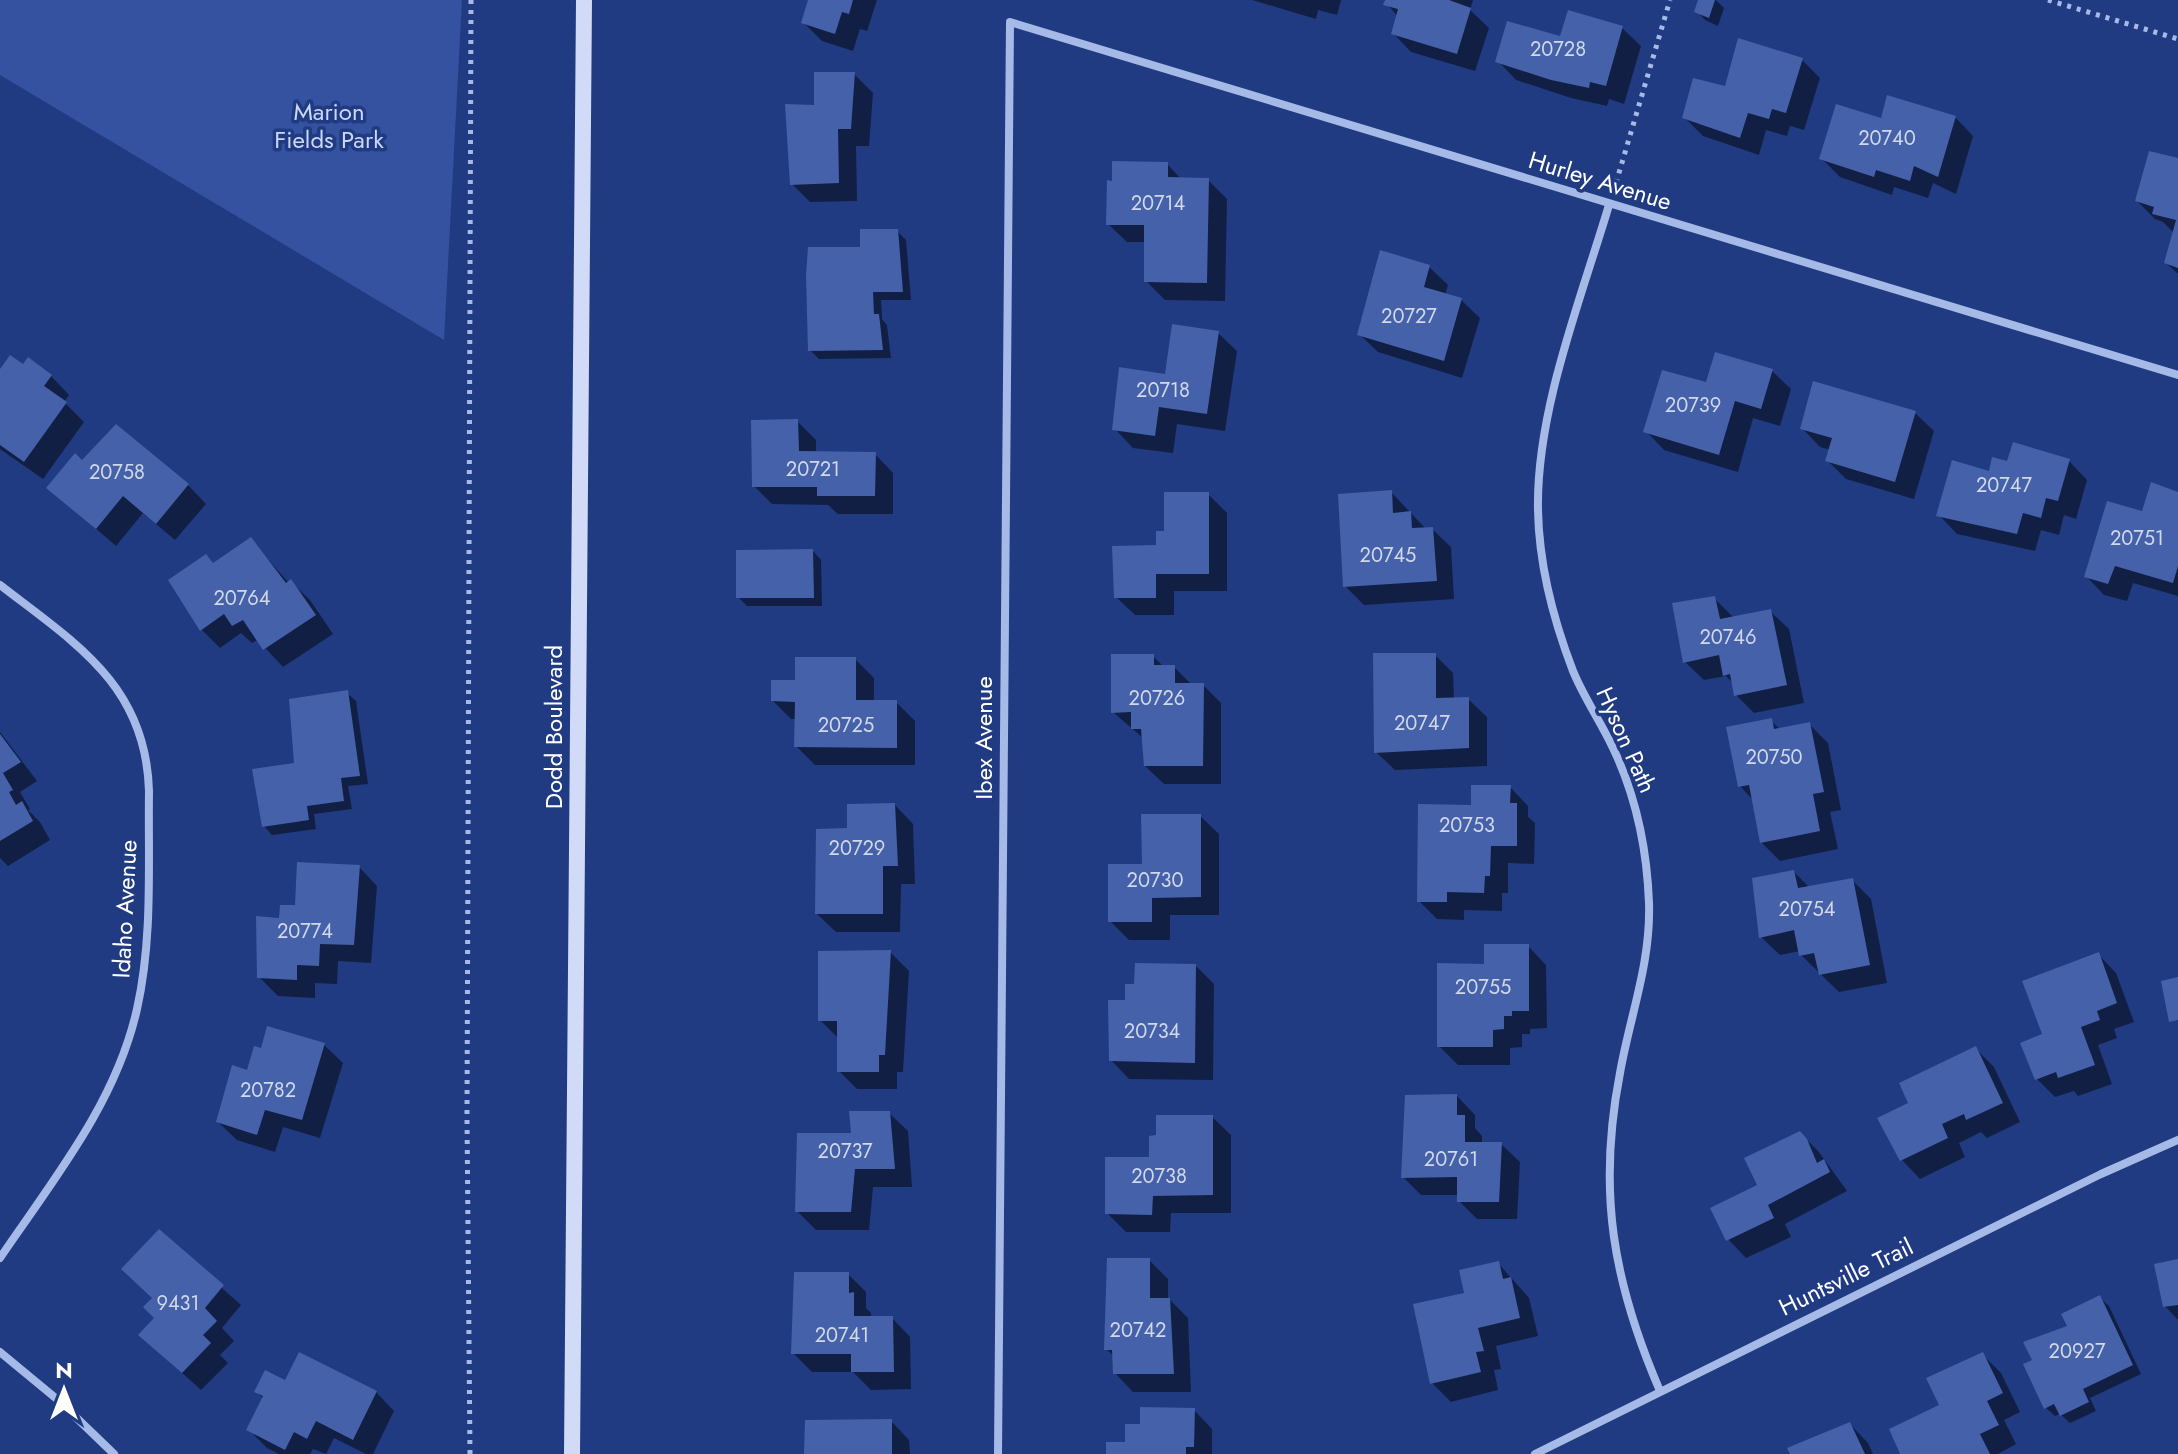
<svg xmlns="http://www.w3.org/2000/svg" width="2178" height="1454" font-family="Jost,sans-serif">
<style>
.green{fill:#3452a0}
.shadow{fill:#0007}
.building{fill:#4561a9}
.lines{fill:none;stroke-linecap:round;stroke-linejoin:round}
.path{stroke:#a6bae8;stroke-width:5;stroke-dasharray:4 6;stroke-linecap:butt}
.street{stroke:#a6bae8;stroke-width:8}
.secondary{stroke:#d1dbf7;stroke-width:16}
.labels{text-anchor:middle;stroke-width:7;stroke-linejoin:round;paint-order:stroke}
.number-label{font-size:20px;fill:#d0d8ea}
.park-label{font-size:24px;fill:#cad7f6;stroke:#203b82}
.street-label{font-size:24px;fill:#fff;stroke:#203b82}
</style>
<rect width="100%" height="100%" fill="#203b82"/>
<polygon class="green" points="0,0 462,0 444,340 0,75"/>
<g class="shadow">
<polygon points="810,0 877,0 867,31 860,29 853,51 822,41 803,22"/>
<polygon points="1252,0 1341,0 1337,15 1318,10 1316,19"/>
<polygon points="1384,0 1473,0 1470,10 1489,28 1475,71 1411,52 1393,33 1398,17"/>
<polygon points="1701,0 1716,0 1724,8 1718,26 1705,20 1697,11"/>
<polygon points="1622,28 1641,46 1624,104 1609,99 1607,106 1571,98 1516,80 1498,61 1561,38"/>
<polygon points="1802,60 1820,78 1804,130 1790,126 1787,136 1766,130 1759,155 1703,136 1684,117 1726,89"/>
<polygon points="854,74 873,93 869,146 856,146 857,201 810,202 792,184 816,107"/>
<polygon points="1955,117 1973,136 1956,194 1933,183 1928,198 1894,187 1892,195 1840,177 1822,159 1882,120"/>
<polygon points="2178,160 2178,274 2166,263 2173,232 2163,222 2155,219 2137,201"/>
<polygon points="1167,164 1182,180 1208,180 1227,199 1225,301 1165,300 1146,281 1146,242 1127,242 1108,224"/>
<polygon points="897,231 906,240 911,300 881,300 882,319 887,325 891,358 819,359 810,350 862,249"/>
<polygon points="1429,267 1448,285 1445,295 1461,300 1480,318 1462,378 1378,352 1359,334"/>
<polygon points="1218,333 1237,351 1225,431 1177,424 1173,453 1133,448 1115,429 1167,376"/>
<polygon points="23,367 51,376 69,395 64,402 84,422 43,479 0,449 0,372"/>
<polygon points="1772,371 1791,389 1780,426 1753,418 1738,472 1664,450 1646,431 1708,384"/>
<polygon points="1915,413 1934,431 1914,499 1846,479 1828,461 1831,450 1820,447 1802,428"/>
<polygon points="797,421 816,440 816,454 875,454 893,473 893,514 838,514 828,505 772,504 754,486"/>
<polygon points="2069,461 2087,480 2076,519 2064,515 2059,535 2041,530 2035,551 1957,534 1939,515 1990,473 2009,464"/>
<polygon points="82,463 188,485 206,504 175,540 143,513 116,546 49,488"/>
<polygon points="1391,492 1426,529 1432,529 1451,547 1454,599 1364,605 1345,586"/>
<polygon points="1208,494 1227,513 1227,591 1174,591 1174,615 1135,615 1116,597 1166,533"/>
<polygon points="2178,494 2178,596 2133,583 2127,601 2104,595 2086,576 2143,513"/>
<polygon points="250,539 289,583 291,582 310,600 333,634 283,667 258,640 252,643 241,633 220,648 201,629 214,564"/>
<polygon points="813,551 821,560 822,606 747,606 738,597"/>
<polygon points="1714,598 1734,618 1770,611 1789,629 1804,703 1754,713 1736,695 1734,684 1726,676 1704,680 1685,662"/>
<polygon points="1435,655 1453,673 1454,699 1468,699 1487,717 1487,766 1395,770 1376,752"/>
<polygon points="1153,656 1164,667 1174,667 1192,685 1203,685 1221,703 1221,784 1164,784 1145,766 1144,739 1113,712"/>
<polygon points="855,659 874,678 874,702 896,702 915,721 915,765 815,765 796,746 797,719 791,719 773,701"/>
<polygon points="347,693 356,701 368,784 348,786 352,809 314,814 316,829 272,835 264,826 296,765"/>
<polygon points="1771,721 1781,730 1809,724 1828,743 1841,810 1830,812 1838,849 1780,861 1761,842 1753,800 1740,786"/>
<polygon points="0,732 37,781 20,792 30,809 28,810 40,822 50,840 8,866 0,858"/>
<polygon points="1510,787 1528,806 1528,817 1535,823 1534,864 1508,863 1508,893 1502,893 1502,911 1464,910 1464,920 1437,919 1419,901 1473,807"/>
<polygon points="895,805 913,824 915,884 901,884 900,932 836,932 817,914 849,830"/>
<polygon points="1200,816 1219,834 1219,915 1170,915 1170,940 1129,940 1110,921 1144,866"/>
<polygon points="359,867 377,886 371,963 338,961 337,984 315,983 315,998 278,996 259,977 281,920"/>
<polygon points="1794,872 1810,888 1852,880 1871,899 1887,983 1839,992 1801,955 1800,951 1780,955 1761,937"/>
<polygon points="1528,946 1546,965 1547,1028 1530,1029 1530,1034 1522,1034 1522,1047 1510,1048 1510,1065 1458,1065 1439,1046 1486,966"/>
<polygon points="890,952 909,971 903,1072 897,1072 897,1089 857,1089 839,1071 839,1039 820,1020"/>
<polygon points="2098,954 2116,973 2134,1022 2114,1029 2117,1038 2098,1045 2112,1084 2078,1096 2074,1091 2055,1097 2037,1079 2045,1035"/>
<polygon points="1196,966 1214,984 1213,1080 1129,1079 1111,1060 1127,1002"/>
<polygon points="324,1045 343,1063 320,1138 283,1127 275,1152 237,1140 218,1122 249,1073"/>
<polygon points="1975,1048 1994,1067 2020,1122 1987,1138 1981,1132 1959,1143 1965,1157 1920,1179 1902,1160 1911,1104"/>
<polygon points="1457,1096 1475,1115 1475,1128 1482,1136 1482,1144 1501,1144 1520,1162 1517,1219 1477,1219 1459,1201 1459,1195 1421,1195 1403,1177"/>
<polygon points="889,1113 908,1131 912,1187 873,1187 869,1230 816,1230 797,1211 853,1135"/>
<polygon points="1212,1117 1231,1135 1231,1213 1171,1213 1170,1232 1126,1232 1107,1213 1151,1159"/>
<polygon points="1800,1133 1819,1152 1847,1191 1785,1224 1791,1237 1746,1258 1728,1239 1760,1186"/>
<polygon points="159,1232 241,1305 222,1328 234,1341 220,1355 228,1363 201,1390 160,1353 154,1299"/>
<polygon points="1149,1260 1168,1279 1168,1298 1188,1318 1191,1392 1133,1392 1115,1373 1115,1357 1106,1349"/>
<polygon points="1498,1263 1529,1298 1538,1336 1496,1346 1501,1369 1494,1370 1498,1390 1451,1402 1432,1383 1467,1295"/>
<polygon points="2178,1263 2178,1320 2165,1306"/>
<polygon points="848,1274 866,1292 866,1308 871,1313 871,1318 892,1318 910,1337 911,1389 871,1390 853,1372 812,1372 793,1353"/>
<polygon points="2100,1298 2109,1306 2141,1374 2090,1398 2096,1411 2070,1423 2060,1414 2055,1416 2046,1408 2034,1361"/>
<polygon points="1983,1355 2001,1373 2020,1412 2004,1420 2016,1444 1998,1454 1902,1454"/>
<polygon points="286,1383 376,1392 394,1411 373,1454 366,1454 334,1438 326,1454 313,1449 310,1454 279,1454 267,1448 249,1430 264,1399 257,1392"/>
<polygon points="1194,1410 1212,1429 1212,1454 1108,1454 1127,1444 1142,1426"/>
<polygon points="891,1421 909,1440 910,1454 806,1454"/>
<polygon points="1850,1424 1868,1443 1873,1454 1792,1454"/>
</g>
<g class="building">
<polygon points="808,0 853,0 849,14 842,12 835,34 801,23"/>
<polygon points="1385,0 1449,0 1471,8 1457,54 1391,34 1398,9 1383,5"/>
<polygon points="1698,0 1715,0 1709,18 1694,12"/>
<polygon points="1568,10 1623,26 1606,86 1590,82 1589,88 1551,80 1495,62 1507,21 1560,36"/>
<polygon points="1738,38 1803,58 1786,113 1772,109 1769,119 1748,113 1740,138 1682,118 1693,78 1725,86"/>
<polygon points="814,72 855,72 851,129 838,129 839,183 790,185 785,104 814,105"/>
<polygon points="1887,95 1956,116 1938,177 1914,166 1910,181 1876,170 1874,177 1819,159 1836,104 1881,118"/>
<polygon points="2149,151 2178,158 2178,268 2164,263 2176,220 2152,214 2154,207 2135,201"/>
<polygon points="1112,161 1168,162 1168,177 1209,178 1207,283 1144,282 1144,225 1106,225 1107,180 1112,181"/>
<polygon points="860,229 898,229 903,292 873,292 874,314 879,314 883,350 808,351 806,275 808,247 860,247"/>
<polygon points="1380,250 1430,265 1424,287 1462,298 1444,361 1357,335"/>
<polygon points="1172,324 1219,331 1207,414 1159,407 1155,436 1112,430 1119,367 1165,374"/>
<polygon points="1715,352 1773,369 1761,409 1735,401 1719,455 1643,432 1662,370 1706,382"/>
<polygon points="10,355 23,364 28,357 52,375 44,386 67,402 24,462 0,445 0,369"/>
<polygon points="1813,381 1916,411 1895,482 1825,461 1832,438 1800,429"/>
<polygon points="798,419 799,451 876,452 875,496 817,496 817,487 752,487 751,420"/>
<polygon points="116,424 189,484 156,524 123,496 96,529 46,488 75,453 82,460"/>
<polygon points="2013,442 2070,459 2058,501 2046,498 2041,518 2023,513 2017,534 1936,516 1952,460 1989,471 1992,457 2007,461"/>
<polygon points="2151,482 2178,492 2178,566 2173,583 2115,566 2108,584 2084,577 2107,501 2142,511"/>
<polygon points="1392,490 1393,513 1411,511 1412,528 1433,527 1437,581 1343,587 1338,494"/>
<polygon points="1164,492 1209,492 1209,574 1156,574 1156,598 1114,598 1112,546 1156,545 1156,531 1164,531"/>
<polygon points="251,537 286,583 291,579 316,615 263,650 243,620 232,626 224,614 200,631 168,580 206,554 213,563"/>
<polygon points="813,549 814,598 736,598 736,550"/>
<polygon points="1715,596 1720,619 1771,609 1787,685 1734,696 1730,674 1723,676 1719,655 1683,663 1672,603"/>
<polygon points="1373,653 1436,653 1436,698 1469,697 1469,748 1374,753"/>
<polygon points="1111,654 1154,654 1154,665 1175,665 1175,683 1204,683 1203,766 1144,766 1141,729 1131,729 1131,712 1111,713"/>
<polygon points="795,657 856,657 856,700 897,700 897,748 794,747 795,702 771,701 771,680 795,680"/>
<polygon points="348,690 360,776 341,778 344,801 307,806 309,820 262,827 252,769 294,763 289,699"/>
<polygon points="1772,718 1774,729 1810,722 1824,792 1813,794 1820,831 1760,843 1749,785 1738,787 1726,727"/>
<polygon points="0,734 21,762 3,773 13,790 9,792 16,805 22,801 33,821 0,841"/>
<polygon points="1471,785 1511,785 1510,803 1517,803 1517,846 1491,846 1490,876 1485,876 1484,893 1447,892 1447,902 1417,902 1418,804 1471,805"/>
<polygon points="895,803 898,866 883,866 883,914 815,914 816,829 847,828 847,804"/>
<polygon points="1141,814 1201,814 1201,897 1152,898 1152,922 1108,922 1108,864 1142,864"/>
<polygon points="297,862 360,865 354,945 320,944 319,966 297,965 297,980 257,978 256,916 279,918 280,905 295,905"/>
<polygon points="1794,870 1798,888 1853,878 1870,965 1819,975 1814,953 1799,956 1794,930 1759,938 1752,878"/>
<polygon points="1484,944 1529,944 1529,1011 1512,1011 1512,1016 1504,1016 1504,1029 1493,1030 1493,1047 1437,1047 1437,963 1484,964"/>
<polygon points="891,950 885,1055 879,1055 879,1072 837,1072 837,1021 818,1021 818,951"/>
<polygon points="2099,952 2117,1003 2097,1011 2100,1020 2081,1027 2095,1065 2058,1078 2056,1072 2035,1080 2020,1043 2042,1034 2022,981"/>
<polygon points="1135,963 1196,964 1195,1063 1109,1061 1108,1000 1125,1000 1125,984 1134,984"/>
<polygon points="2178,977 2178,1020 2169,1022 2161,981"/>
<polygon points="267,1026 325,1043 302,1120 265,1110 257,1135 216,1122 232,1065 247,1070 254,1046 261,1048"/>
<polygon points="1976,1046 2003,1103 1966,1120 1964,1114 1942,1124 1948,1138 1900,1161 1877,1118 1908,1103 1899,1083"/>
<polygon points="1457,1094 1457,1115 1465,1115 1465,1142 1502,1142 1499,1202 1457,1202 1457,1177 1401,1178 1405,1095"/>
<polygon points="849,1111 890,1111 895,1169 855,1169 851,1212 795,1212 797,1133 851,1133"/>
<polygon points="1156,1115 1213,1115 1213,1195 1153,1196 1152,1215 1105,1214 1105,1157 1149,1157 1149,1136 1156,1135"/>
<polygon points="1800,1131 1807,1139 1817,1163 1824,1159 1830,1172 1768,1205 1774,1218 1726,1241 1710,1208 1757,1185 1744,1158"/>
<polygon points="159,1229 224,1285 205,1308 217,1321 203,1335 211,1343 182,1373 138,1335 154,1318 143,1307 152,1298 121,1269"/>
<polygon points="1107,1258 1150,1258 1150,1298 1170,1298 1174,1374 1113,1374 1112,1350 1104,1350"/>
<polygon points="2178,1259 2178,1305 2163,1307 2154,1264"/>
<polygon points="1499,1261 1503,1279 1511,1277 1520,1318 1478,1328 1484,1351 1476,1352 1481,1372 1430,1384 1413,1304 1464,1293 1459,1270"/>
<polygon points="794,1272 849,1272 849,1293 854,1292 854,1316 893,1316 894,1372 851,1372 851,1354 791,1354"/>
<polygon points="2100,1295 2133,1365 2083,1389 2089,1402 2060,1416 2054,1404 2044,1409 2023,1364 2032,1360 2023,1342 2067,1326 2061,1314"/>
<polygon points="299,1352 377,1391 353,1440 316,1421 307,1439 294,1432 285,1450 246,1430 263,1396 254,1392 265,1370 285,1380"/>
<polygon points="1983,1352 2003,1393 1987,1401 1999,1425 1980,1434 1990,1454 1900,1454 1889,1429 1939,1405 1926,1378"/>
<polygon points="1140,1407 1195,1408 1194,1447 1186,1447 1186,1454 1106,1454 1106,1442 1125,1442 1125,1424 1140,1424"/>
<polygon points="892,1419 892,1454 804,1454 805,1420"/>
<polygon points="1850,1422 1865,1454 1790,1454 1787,1448"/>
</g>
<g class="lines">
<g class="path">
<polyline points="2048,0 2178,39"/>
<polyline points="1616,183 1670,0"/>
<polyline points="470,1454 467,1117 471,0"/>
</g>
<g class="street">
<path d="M 1609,205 C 1581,299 1536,411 1538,510 C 1539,566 1553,619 1573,671 C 1584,698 1601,722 1613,748 C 1636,796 1647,850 1649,903 C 1651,963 1630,1016 1620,1073 C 1597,1191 1613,1282 1660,1391"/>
<path d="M 0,585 C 75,643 146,685 149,791 C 148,863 153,938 137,1009 C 116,1103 53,1180 0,1258"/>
<polyline points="0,1352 58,1400 114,1454"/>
<polyline points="998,1454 1010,22 2178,375"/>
<polyline points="1535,1454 2101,1174 2178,1140"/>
</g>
<polyline class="secondary" points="572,1454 584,0"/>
</g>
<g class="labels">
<g class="number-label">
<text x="1558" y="56">20728</text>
<text x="1887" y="145">20740</text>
<text x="1158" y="210">20714</text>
<text x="1409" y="323">20727</text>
<text x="1163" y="397">20718</text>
<text x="1693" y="412">20739</text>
<text x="813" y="476">20721</text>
<text x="117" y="479">20758</text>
<text x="2004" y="492">20747</text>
<text x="2137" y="545">20751</text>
<text x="1388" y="562">20745</text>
<text x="242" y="605">20764</text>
<text x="1728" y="644">20746</text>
<text x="1157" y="705">20726</text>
<text x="1422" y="730">20747</text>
<text x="846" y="732">20725</text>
<text x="1774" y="764">20750</text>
<text x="1467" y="832">20753</text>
<text x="857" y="855">20729</text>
<text x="1155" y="887">20730</text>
<text x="1807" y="916">20754</text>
<text x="305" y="938">20774</text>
<text x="1483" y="994">20755</text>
<text x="1152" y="1038">20734</text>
<text x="268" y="1097">20782</text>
<text x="845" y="1158">20737</text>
<text x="1451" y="1166">20761</text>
<text x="1159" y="1183">20738</text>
<text x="178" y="1310">9431</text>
<text x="1138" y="1337">20742</text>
<text x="842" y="1342">20741</text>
<text x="2077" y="1358">20927</text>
</g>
<g class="park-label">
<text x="329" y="120">Marion<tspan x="329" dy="28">Fields Park</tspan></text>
</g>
<g class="street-label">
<text transform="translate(1600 181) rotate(17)" y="8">Hurley Avenue</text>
<text transform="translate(554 727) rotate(-90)" y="8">Dodd Boulevard</text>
<text transform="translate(984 738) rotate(-90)" y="8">Ibex Avenue</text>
<text transform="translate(1626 740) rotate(66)" y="8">Hyson Path</text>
<text transform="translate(125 909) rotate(-87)" y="8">Idaho Avenue</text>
<text transform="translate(1846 1277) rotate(-26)" y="8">Huntsville Trail</text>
</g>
</g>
<g transform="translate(64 1390)" stroke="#203b82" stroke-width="6" paint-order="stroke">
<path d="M0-6L14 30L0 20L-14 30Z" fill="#ffffff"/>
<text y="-12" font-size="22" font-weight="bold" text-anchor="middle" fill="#ffffff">N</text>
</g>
</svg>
